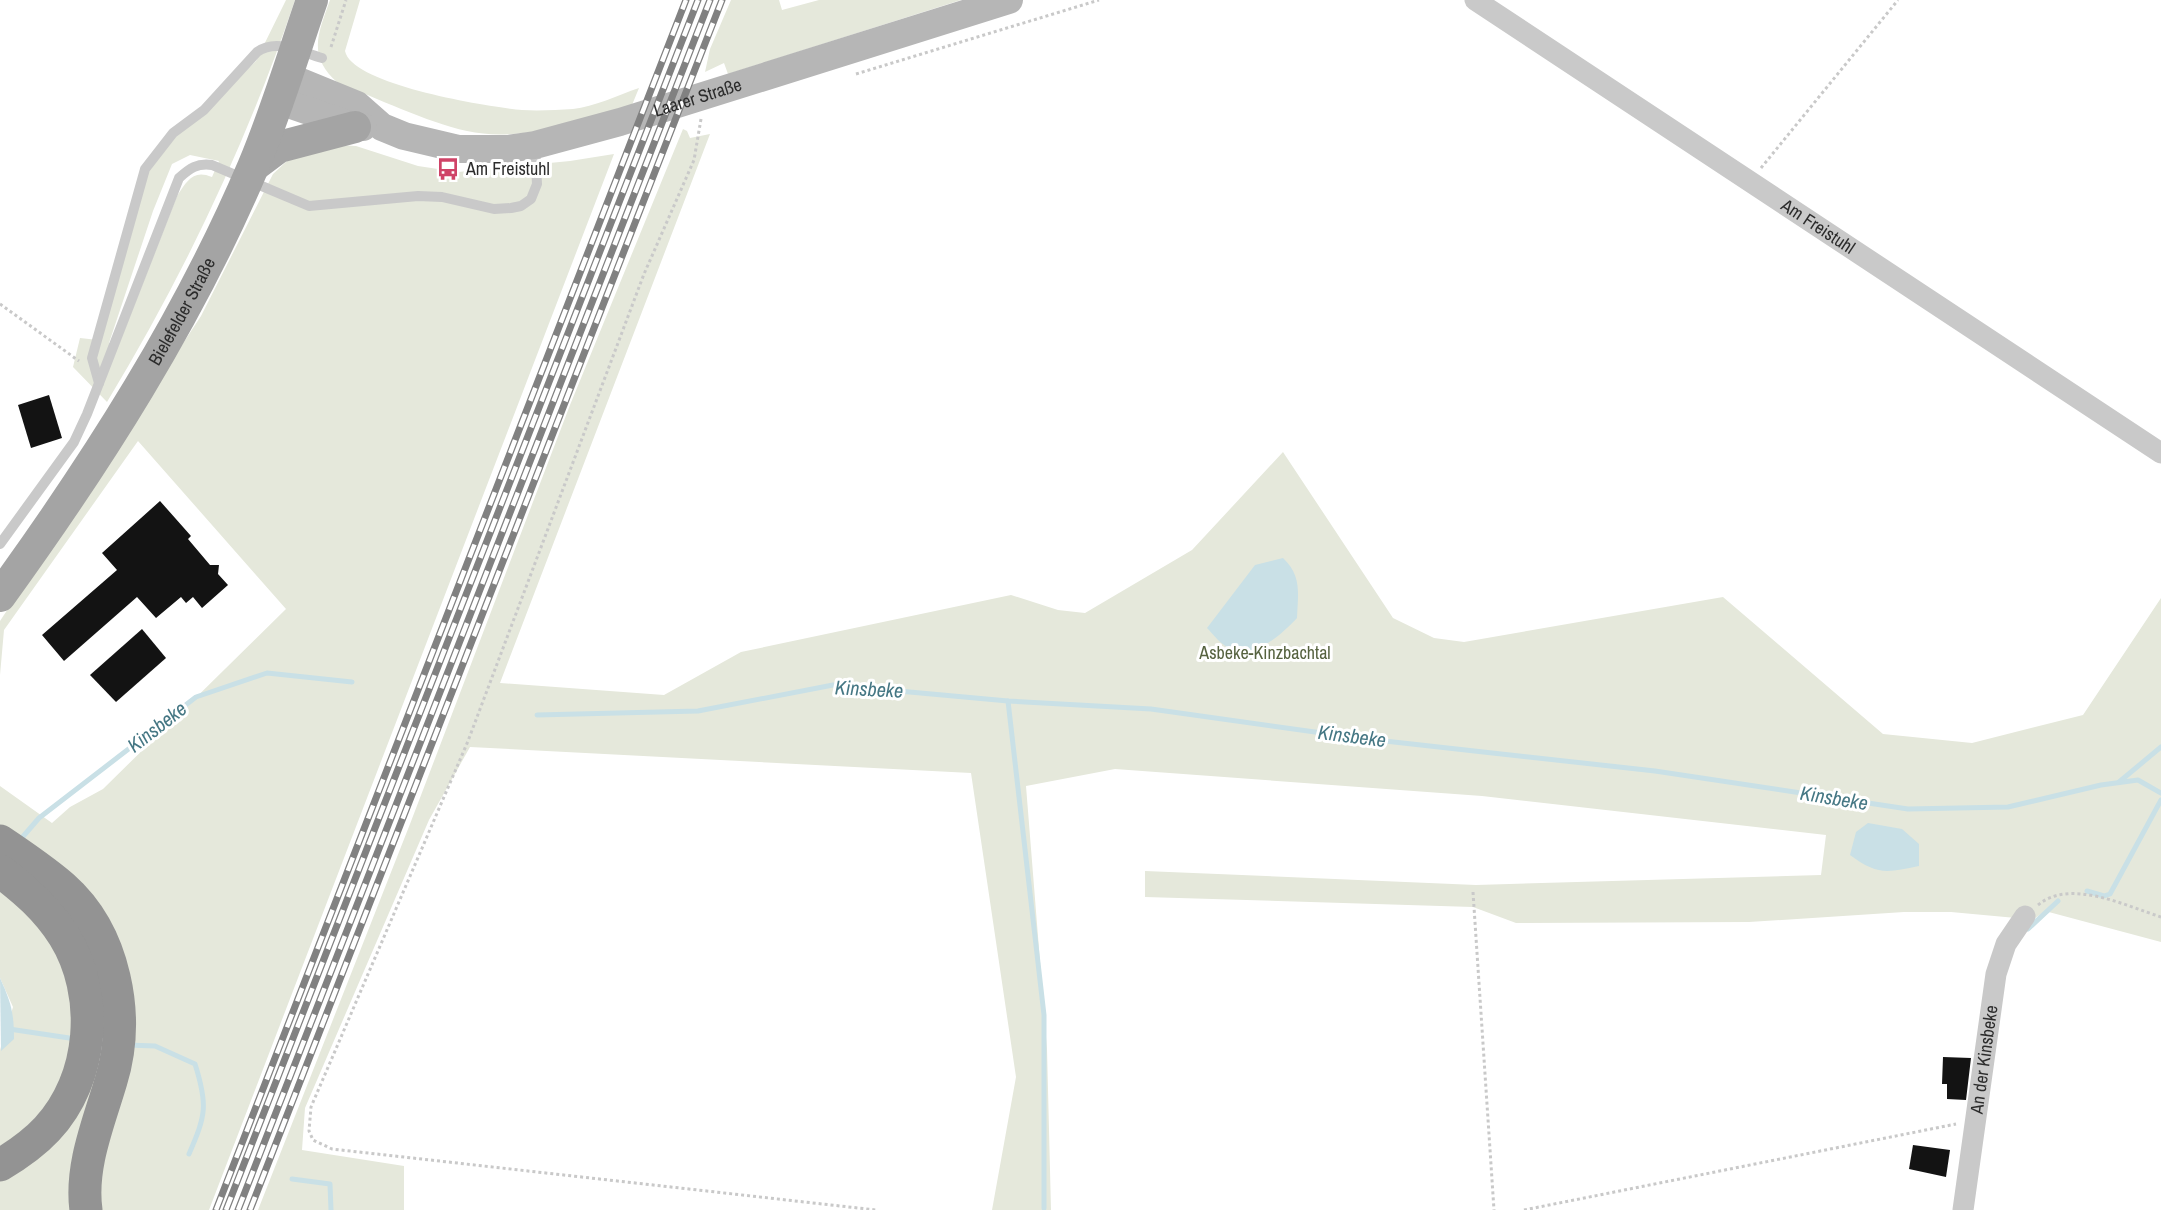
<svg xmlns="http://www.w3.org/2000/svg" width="2161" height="1210" font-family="'Archivo Narrow',sans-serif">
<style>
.green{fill:#e5e8db;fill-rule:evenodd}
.water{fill:#c9e0e6}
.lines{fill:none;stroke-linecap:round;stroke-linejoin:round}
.stream{stroke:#c9e0e6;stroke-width:5}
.building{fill:#131313}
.path{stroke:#c9c9c9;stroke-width:3;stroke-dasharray:3 3;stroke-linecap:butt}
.lane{stroke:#c9c9c9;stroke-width:10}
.street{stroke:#c9c9c9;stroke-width:21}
.secondary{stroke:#b6b6b6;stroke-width:28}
.primary{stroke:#a4a4a4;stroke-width:32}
.highway{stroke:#939393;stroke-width:33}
.rail-casing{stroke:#818181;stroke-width:7}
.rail{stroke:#fff;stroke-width:4.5;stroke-dasharray:14;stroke-linecap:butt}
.labels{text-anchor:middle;stroke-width:6;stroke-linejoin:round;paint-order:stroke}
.street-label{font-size:18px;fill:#2c2c2c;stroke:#fff}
.poi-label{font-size:18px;fill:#2c2c2c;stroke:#fff;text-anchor:start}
.park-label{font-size:18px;fill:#56623f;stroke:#fff}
.water-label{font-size:20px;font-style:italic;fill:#457784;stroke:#fff}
</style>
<rect width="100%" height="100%" fill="#fff"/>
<g class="green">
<path d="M 286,0 L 295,0 C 248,140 184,275 107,402 L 73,367 L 80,338 L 98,340 L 147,169 L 168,143 L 256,61 ZM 190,155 L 219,161 L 212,177 C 193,169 187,181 177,196 L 119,344 L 109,343 L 153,211 L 172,164 Z"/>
<path d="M 330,0 L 360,0 L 345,51 C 352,85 489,107 522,110 C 538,111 557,110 573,109 C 594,107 618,95 639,88 L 632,105 C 581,121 520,143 467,131 C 426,122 377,98 338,83 C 307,56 318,34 330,0 Z"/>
<polygon points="731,0 779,0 782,10 819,0 961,0 728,74 724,63 705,72 710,49"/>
<polygon points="683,129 687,131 690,138 710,134 500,683 664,695 741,652 1011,595 1058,610 1085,613 1192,550 1283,452 1393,618 1434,638 1464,642 1723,597 1883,734 1972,743 2083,715 2161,598 2161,942 2045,911 2034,919 2034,926 2016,918 1951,912 1904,912 1749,922 1516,923 1473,907 1145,897 1145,871 1476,885 1821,875 1826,835 1482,796 1115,769 1026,786 1047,1049 1051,1210 992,1210 1016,1077 971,773 470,747 429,820 305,1108 302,1150 404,1166 404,1210 258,1210 410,824 570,405"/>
<polygon points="337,145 356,146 418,166 458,172 570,161 614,154 209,1210 98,1210 95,1189 124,1069 0,825 0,786 52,823 70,807 103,789 286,609 138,441 4,630 0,675 0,621 201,316 273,174 288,160"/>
<path d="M 0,889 C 20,905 37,921 51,942 C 72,973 78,1036 65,1071 C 54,1101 27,1131 0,1146 L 0,1050 L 13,1007 L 0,978 Z"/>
<polygon points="105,1062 76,1210 0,1210 0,1178"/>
</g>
<g class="water">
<path d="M 1283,558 C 1302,576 1298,593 1297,618 C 1280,636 1250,664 1224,645 C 1218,641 1213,634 1207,628 L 1255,565 Z"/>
<path d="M 1868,823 L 1902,829 L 1919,844 L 1919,866 C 1886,873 1877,875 1850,855 L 1856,832 Z"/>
<path d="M 0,978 C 11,1002 14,1013 14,1039 L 1,1051 Z"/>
</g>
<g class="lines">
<g class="stream">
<polyline points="1008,701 1044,1015 1044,1208"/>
<polyline points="537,715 698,711 833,685 1008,701 1151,709 1358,738 1655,771 1908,809 2008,807 2101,785 2138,780 2161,793"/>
<polyline points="2119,782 2161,747"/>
<polyline points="20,840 39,818 196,697 267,673 352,682"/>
<polyline points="2087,891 2104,896 2110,894 2161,800"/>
<polyline points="2028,929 2058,901"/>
<polyline points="9,1029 76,1039"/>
<path d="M 127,1045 L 155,1046 L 195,1064 C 208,1105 206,1115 189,1154"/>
<polyline points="292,1179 330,1184 331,1210"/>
</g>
</g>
<g class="building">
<polygon points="49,395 62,438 31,448 18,405"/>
<polygon points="160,501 191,536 188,539 210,565 219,565 218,574 228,585 202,608 193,597 186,603 181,597 156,618 137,597 64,661 42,635 117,570 102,553"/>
<polygon points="142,629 166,658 116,702 90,675"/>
<polygon points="1943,1057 1971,1058 1966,1100 1947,1099 1947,1084 1942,1084"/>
<polygon points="1913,1145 1950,1150 1946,1177 1909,1169"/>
</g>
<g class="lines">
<g class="path">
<polyline points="331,47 346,0"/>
<polyline points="856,74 1099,0"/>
<polyline points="701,119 694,160 644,274 468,741 311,1107 309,1131 313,1140 332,1149 876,1210"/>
<polyline points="1761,168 1898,0"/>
<polyline points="0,304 79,361"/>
<polyline points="1473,892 1494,1210"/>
<path d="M 2038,905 C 2070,878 2126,906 2161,917"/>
<polyline points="1524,1210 1956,1124"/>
</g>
<g class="lane">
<path d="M 99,383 L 92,358 L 145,169 L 173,133 L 204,110 L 257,52 C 277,38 300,52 322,58"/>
<path d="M 0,544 L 74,442 L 87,414 L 179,178 C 190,168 197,163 212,165 L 309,206 L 418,196 L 442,197 L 494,209 L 511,208 L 521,206 L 531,199 L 537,184 L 535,146"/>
</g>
<g class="street">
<path id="s1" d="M 1475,0 L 2161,453"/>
<path id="s2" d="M 1963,1210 L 1996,974 L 2006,944 L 2025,916"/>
</g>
<g class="secondary">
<path id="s3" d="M 286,76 L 357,105 L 382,127 L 404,136 L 459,149 L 508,149 L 535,145 L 620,122 L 1009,0"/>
<polyline points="277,100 355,127 363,127"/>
</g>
<g class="primary">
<polyline points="255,165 279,147 355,127"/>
<path id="s4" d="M 0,596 C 97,462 188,320 253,167 C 276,113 293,55 312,0"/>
</g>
<g class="highway">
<path d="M 0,841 C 21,855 43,870 63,887 C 115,933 131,1016 111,1081 C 99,1122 80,1166 86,1210"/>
<path d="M 0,871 C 25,890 47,909 64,936 C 100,994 94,1079 47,1129 C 33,1144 17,1155 0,1165"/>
</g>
<g class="rail-casing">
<g id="rail">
<polyline points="216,1210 686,0"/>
<polyline points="226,1210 698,0"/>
<polyline points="238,1210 710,0"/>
<polyline points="250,1210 722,0"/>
</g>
</g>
<use href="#rail" class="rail"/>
</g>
<defs>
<g id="bus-bare" transform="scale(1.8)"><path d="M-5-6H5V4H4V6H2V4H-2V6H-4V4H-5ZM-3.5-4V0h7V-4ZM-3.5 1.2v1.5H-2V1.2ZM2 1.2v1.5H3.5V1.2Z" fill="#cf4367" stroke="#fff" stroke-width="2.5" paint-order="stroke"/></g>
</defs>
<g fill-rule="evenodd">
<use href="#bus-bare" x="448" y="169"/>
</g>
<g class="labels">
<g class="street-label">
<text dy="6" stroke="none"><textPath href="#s3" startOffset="436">Laarer Straße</textPath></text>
<text dy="6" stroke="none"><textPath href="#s1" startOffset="411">Am Freistuhl</textPath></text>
<text dy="6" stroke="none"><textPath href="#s4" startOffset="338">Bielefelder Straße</textPath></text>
<text dy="6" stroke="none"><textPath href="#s2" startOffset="152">An der Kinsbeke</textPath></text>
</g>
<g class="poi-label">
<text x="466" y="175">Am Freistuhl</text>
</g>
<g class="park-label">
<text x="1265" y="659">Asbeke-Kinzbachtal</text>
</g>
<g class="water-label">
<text transform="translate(869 689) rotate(3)" y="7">Kinsbeke</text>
<text transform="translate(157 727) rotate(-38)" y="7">Kinsbeke</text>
<text transform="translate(1352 736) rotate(7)" y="7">Kinsbeke</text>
<text transform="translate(1834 798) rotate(9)" y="7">Kinsbeke</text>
</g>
</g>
</svg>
